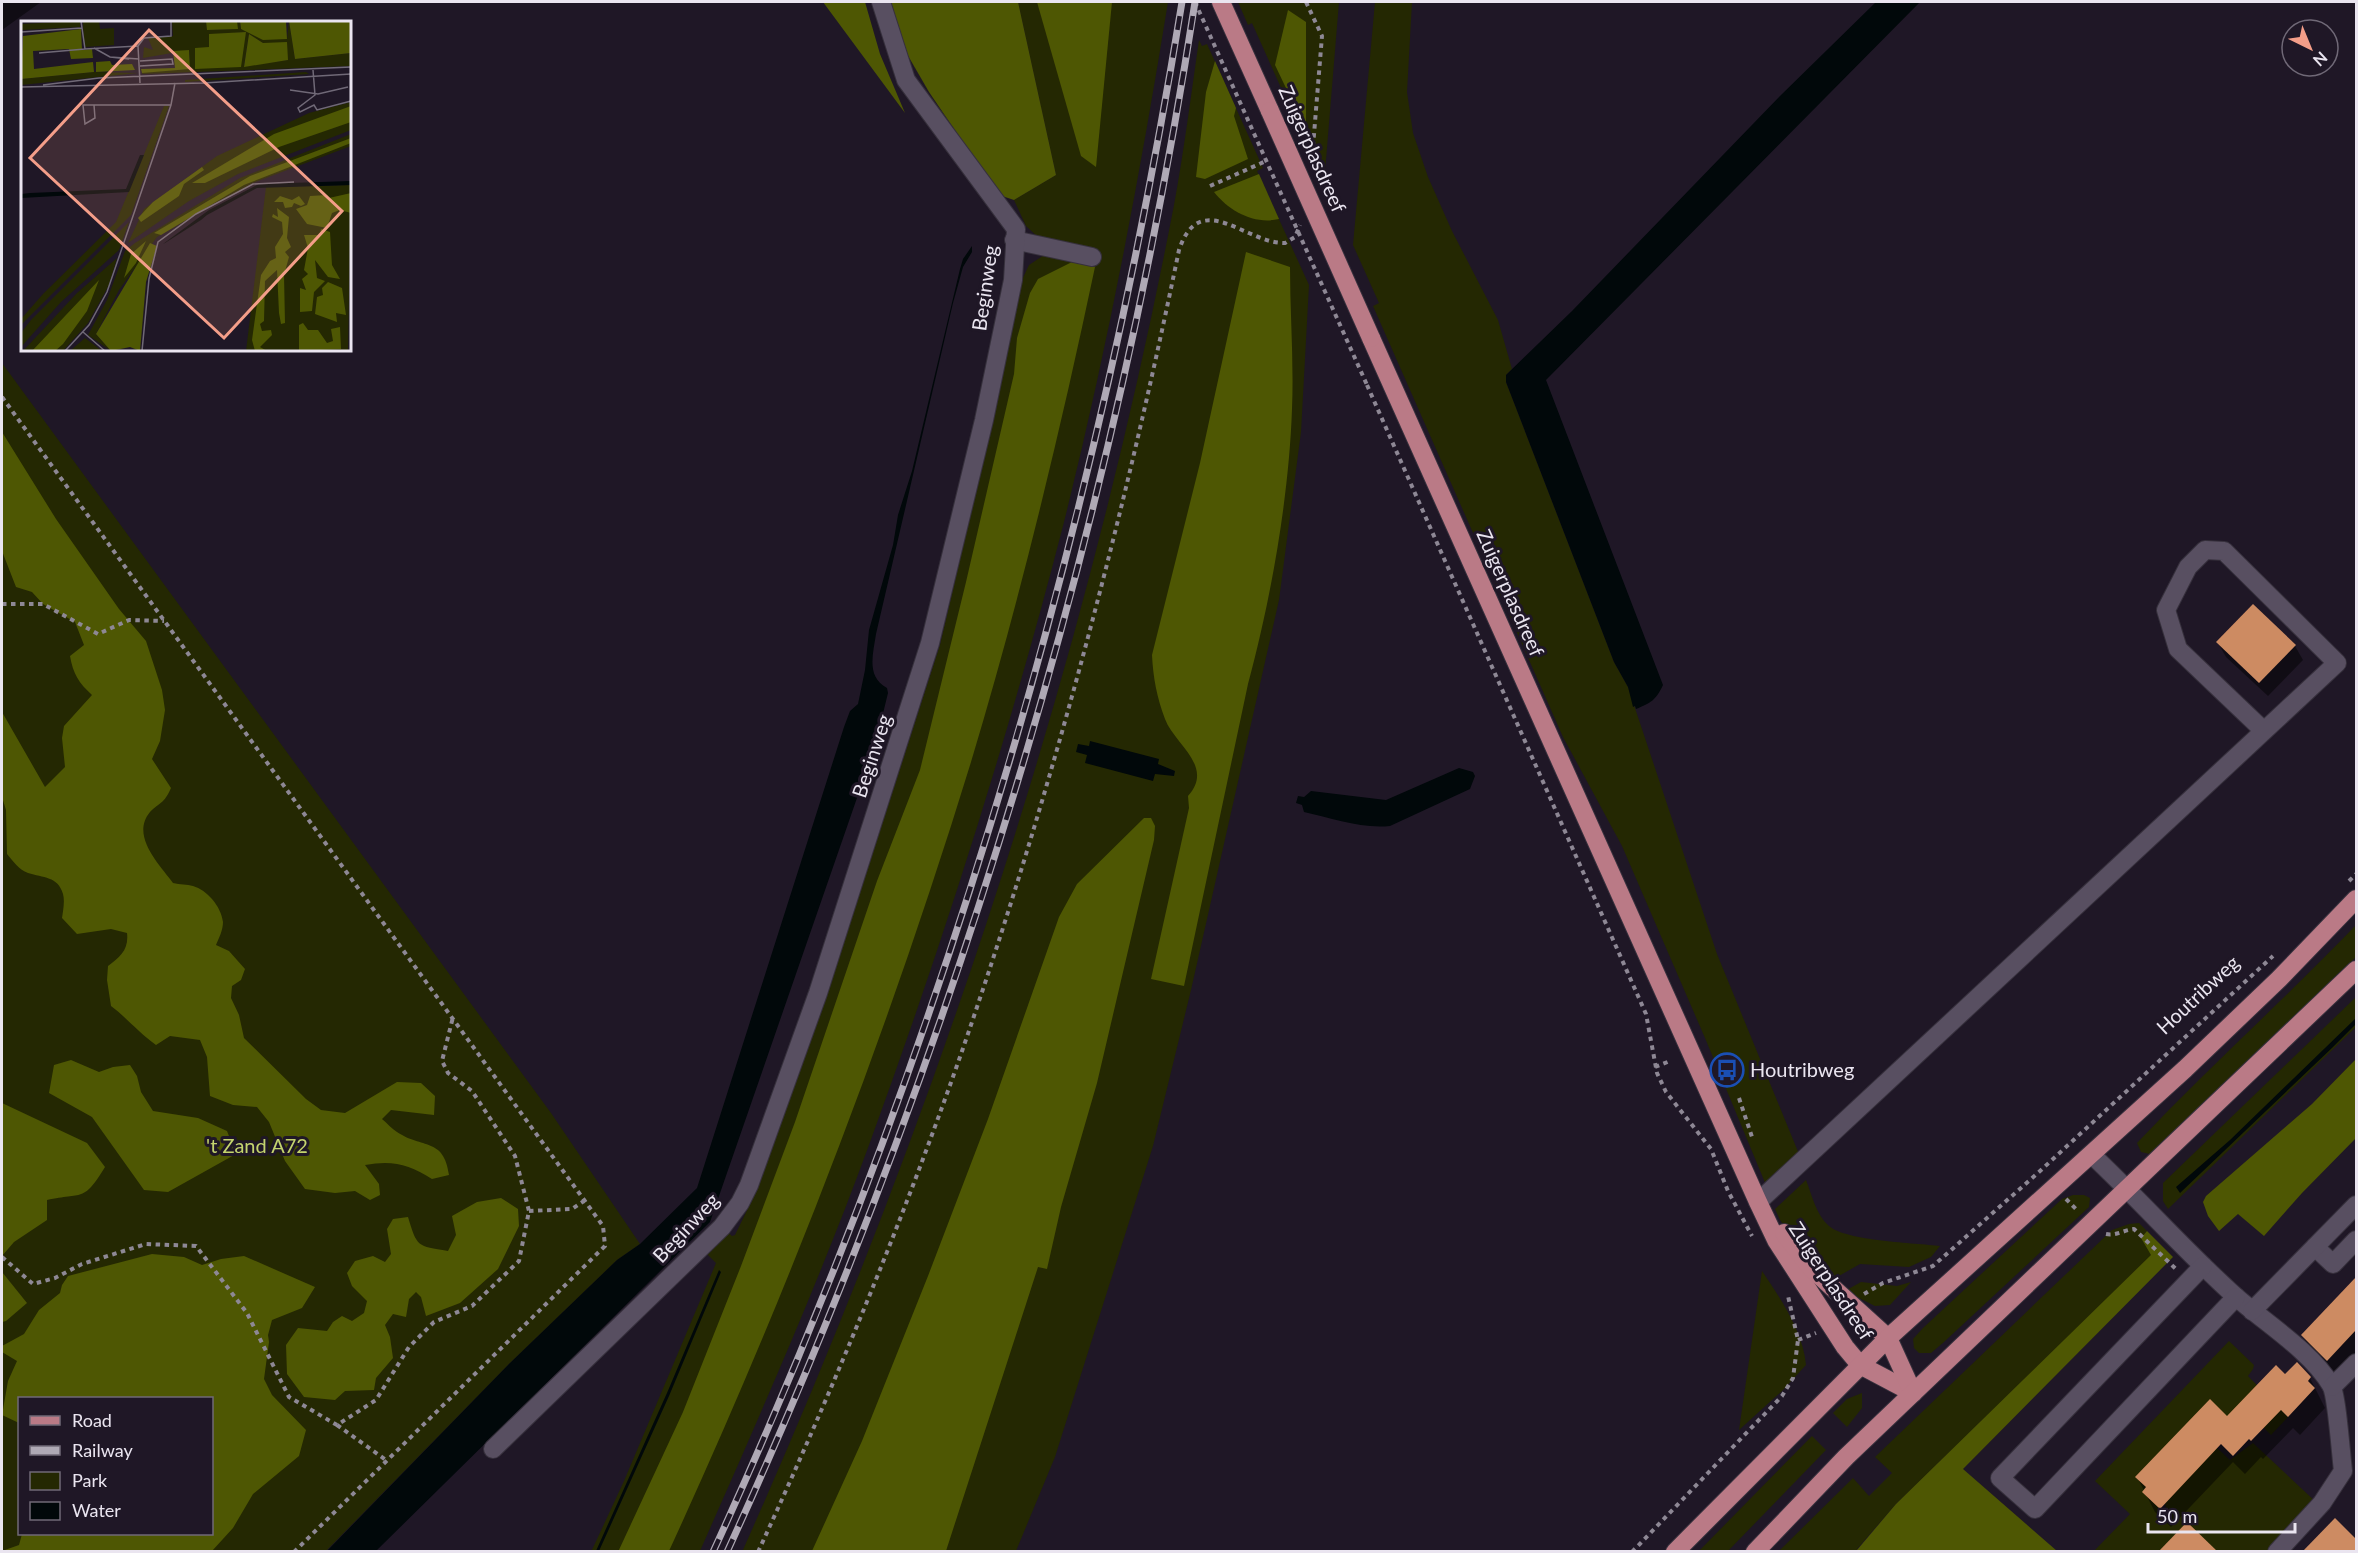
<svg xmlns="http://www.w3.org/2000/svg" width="2358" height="1553" font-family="Lato,sans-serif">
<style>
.green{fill:#242802;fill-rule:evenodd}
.forest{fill:#4e5703}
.water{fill:#01080a}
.shadow{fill:#0007}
.building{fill:#cd8b62}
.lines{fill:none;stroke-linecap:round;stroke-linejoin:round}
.minor-casing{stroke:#36303c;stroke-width:20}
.major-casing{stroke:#36303c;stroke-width:20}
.path{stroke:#8e8895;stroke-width:4;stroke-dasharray:4.5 4.5;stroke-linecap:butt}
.minor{stroke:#584f61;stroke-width:18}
.major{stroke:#ba7a86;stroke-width:18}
.rail-casing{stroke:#afa9b5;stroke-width:7}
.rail{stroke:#1f1726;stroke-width:4.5;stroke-dasharray:14;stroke-linecap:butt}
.major-bridge-casing{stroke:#36303c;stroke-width:20;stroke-linecap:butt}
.path-bridge{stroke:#8e8895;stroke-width:4;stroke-dasharray:4.5 4.5;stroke-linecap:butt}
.major-bridge{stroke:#ba7a86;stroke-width:18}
.labels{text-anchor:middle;stroke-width:6;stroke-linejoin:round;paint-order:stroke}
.street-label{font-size:20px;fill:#eae5f0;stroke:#1f1726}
.poi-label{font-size:20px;fill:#eae5f0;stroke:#1f1726;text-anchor:start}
.park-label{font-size:20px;fill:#c4d46e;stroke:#1f1726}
.inset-road{fill:none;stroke:#706977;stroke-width:1.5}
.view{fill:#f49e89;fill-opacity:0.15;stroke:#f49e89;stroke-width:3}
.inset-edge{fill:none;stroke:#eae5f0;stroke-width:3}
</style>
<rect width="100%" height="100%" fill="#1f1726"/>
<g class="green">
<path d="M 1018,2 L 1168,2 C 1140,176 1107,350 1064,522 C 1010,732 944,940 869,1145 C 819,1282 759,1417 700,1551 L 591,1552 L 624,1481 L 716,1263 L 705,1252 L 725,1230 L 732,1236 L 735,1235 L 755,1194 L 825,1001 L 940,645 L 992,422 L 1021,282 L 1029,265 L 1044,255 L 1039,238 L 1026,226 L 1014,200 L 1056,175 Z"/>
<polygon points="1238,2 1339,2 1324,184 1252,23 1248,25"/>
<polygon points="1375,2 1412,2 1407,92 1413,133 1428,177 1452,231 1498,320 1512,369 1506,375 1506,382 1614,662 1628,687 1717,954 1799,1154 1766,1185 1705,1038 1622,846 1563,737 1373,306 1379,303 1353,245"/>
<path d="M 1199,40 L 1202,46 L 1207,44 L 1263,168 L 1257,171 L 1309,285 L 1301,432 L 1279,600 L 1191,990 L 1153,1146 L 1055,1457 L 1016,1551 L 742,1552 C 935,1121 1085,669 1174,205 C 1184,151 1191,95 1199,40 Z"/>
<path d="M 2,363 L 551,1113 L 640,1244 L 617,1260 L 509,1364 L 326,1551 L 2,1551 ZM 20,1398 L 212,1398 L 212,1534 L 20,1534 Z"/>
<path d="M 2356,925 L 2356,957 L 2197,1113 L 2150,1154 L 2141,1152 L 2137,1143 C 2208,1068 2285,999 2356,925 Z"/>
<polygon points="2356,997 2356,1027 2168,1209 2163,1201 2163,1183"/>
<path d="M 1806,1180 C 1812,1195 1816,1215 1829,1226 C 1846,1241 1916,1243 1940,1246 L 1931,1257 L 1909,1267 L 1860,1264 L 1830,1281 L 1821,1275 L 1780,1220 L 1775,1209 Z"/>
<polygon points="2073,1195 2084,1195 2090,1198 2089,1207 1944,1342 1931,1353 1919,1353 1914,1348 1913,1339 1923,1328 2062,1199"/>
<polygon points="2139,1223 2147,1231 2141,1238 2152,1255 1896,1504 1857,1549 1858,1551 1778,1552 1853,1478 1869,1496 1892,1473 1875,1457 2112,1230 2129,1224"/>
<path d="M 1762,1271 C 1781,1299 1803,1332 1806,1365 L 1782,1391 L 1739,1430 Z"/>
<polygon points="1861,1282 1897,1286 1911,1282 1890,1305 1875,1306 1845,1291"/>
<polygon points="2229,1341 2254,1365 2253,1369 2248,1376 2288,1417 2271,1435 2248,1412 2152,1497 2169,1516 2164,1501 2216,1447 2230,1460 2253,1443 2317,1503 2271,1551 2093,1552 2130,1514 2095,1481"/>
<polygon points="1862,1393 1862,1408 1847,1427 1833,1413 1847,1399"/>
<polygon points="1812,1436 1826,1450 1728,1551 1699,1551"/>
</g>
<g class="forest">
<polygon points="823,2 865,2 880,54 905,113"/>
<polygon points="890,2 1018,2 1056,175 1014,200 999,195 929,92 907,54"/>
<polygon points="1037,2 1112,2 1096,167 1081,156"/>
<polygon points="1288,10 1306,22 1306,130 1275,65"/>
<polygon points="1215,61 1236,108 1234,116 1248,159 1205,179 1196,177 1206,92"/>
<path d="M 1259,174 L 1279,219 C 1254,225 1229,211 1214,192 Z"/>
<path d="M 1246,252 L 1290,267 C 1290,314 1294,362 1292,409 C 1289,497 1271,599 1248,684 L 1184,986 L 1151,979 L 1189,808 L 1188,796 C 1215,766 1174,744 1165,719 C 1157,698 1153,677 1152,655 L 1200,463 Z"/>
<path d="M 1072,262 L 1095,267 C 1060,433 1020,599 971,762 C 888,1032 787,1295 669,1551 L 618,1552 L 683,1412 L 741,1266 L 795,1122 L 877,881 L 920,770 L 966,582 L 1014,374 L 1017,338 L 1030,293 L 1038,279 Z"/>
<path d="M 2,432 L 56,519 L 119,609 L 146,641 L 162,690 L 165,710 L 160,741 L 152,759 L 171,788 C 164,804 160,802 150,812 C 130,836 160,865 173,883 C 180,885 187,884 193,886 C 207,890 221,906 223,922 C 223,930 219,938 216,945 L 229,951 L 245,969 L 241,980 L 232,986 L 231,998 L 239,1015 L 244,1038 L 306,1099 L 321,1110 L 345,1113 L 397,1082 L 421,1083 L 435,1096 L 434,1115 L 391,1110 L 382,1119 C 387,1123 392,1129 397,1132 C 422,1149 444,1137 449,1175 L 432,1179 C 409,1164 392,1160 365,1165 L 379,1184 L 380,1195 L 370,1200 L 355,1191 L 335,1193 L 305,1189 L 285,1161 L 269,1122 L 257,1107 L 233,1105 L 210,1096 L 207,1057 L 200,1040 L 170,1036 L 156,1045 C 139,1033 127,1018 111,1006 L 107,980 L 108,966 C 120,957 129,950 127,933 L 111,929 L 77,934 L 62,918 C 63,911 65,901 63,894 C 58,876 43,878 28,873 C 19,870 13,861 7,854 L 6,810 L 2,797 L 2,712 L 45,787 L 65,767 L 62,738 L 64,726 L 92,695 C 79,683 73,674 70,656 L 84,645 L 75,622 L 43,604 L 32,592 L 16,587 L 2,551 Z"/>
<polygon points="1144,818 1151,818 1155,826 1154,840 1097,1083 1061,1207 1047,1269 1038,1267 946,1551 812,1551 862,1441 928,1276 988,1119 1059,917 1077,884"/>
<polygon points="2356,1059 2356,1138 2302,1193 2264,1236 2238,1214 2219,1231 2208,1216 2203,1202 2206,1196 2312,1104"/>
<polygon points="71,1060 99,1072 113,1067 130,1065 137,1076 141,1092 153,1111 198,1118 227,1131 236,1154 168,1192 144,1190 92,1117 49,1093 54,1065"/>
<path d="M 2,1103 L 87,1143 L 105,1167 C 83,1203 83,1192 47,1200 L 47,1220 L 14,1242 L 2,1256 Z"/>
<path d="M 501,1198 L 518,1209 L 519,1226 L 498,1269 L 460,1303 L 426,1316 L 421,1297 L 416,1292 L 409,1299 L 406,1317 L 393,1314 L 385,1325 L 390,1337 L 393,1358 L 376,1378 L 374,1390 L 345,1391 L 335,1400 L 304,1397 L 287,1374 L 286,1345 L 298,1328 L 327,1331 L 333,1322 L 342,1316 L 352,1321 L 364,1313 L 367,1301 L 352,1286 L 347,1273 L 355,1261 L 373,1256 L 385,1262 L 391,1254 L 387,1229 L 393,1219 L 408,1217 C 417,1247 417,1246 448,1251 L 456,1235 L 452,1216 L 477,1202 Z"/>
<polygon points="2147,1231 2173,1257 1963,1469 2057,1551 1858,1551 1857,1550 1896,1504 2151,1255 2141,1238"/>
<polygon points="152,1254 184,1257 202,1265 221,1259 244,1256 315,1287 302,1308 272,1320 268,1335 269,1342 264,1379 272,1395 306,1430 299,1456 253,1494 233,1528 212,1551 2,1551 19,1545 22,1534 212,1534 212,1398 20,1398 19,1423 2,1415 8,1381 17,1361 2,1352 2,1346 24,1334 39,1310 60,1293 62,1285 68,1276"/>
<polygon points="2,1272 27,1303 6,1321 2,1322"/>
</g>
<g class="water">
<path d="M 1876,2 L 1920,2 L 1546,380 L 1663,685 C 1656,700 1651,703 1636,709 L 1635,706 L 1633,707 L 1628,687 L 1614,662 L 1506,382 L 1506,375 L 1572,311 L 1780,96 Z"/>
<path d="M 972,246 L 972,252 L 963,267 L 953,303 L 876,634 C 873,654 866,677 887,688 L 888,693 L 875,746 L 710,1222 L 376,1551 L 326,1552 L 509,1364 L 617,1260 L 640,1244 L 697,1188 L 844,727 L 850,711 L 858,704 L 865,670 L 869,630 L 893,545 L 898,515 L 912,471 L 960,269 L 963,259 Z"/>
<polygon points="1090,741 1159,759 1158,764 1175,771 1174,776 1155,774 1153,781 1085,763 1087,755 1076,752 1078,744 1089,746"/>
<path d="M 1459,768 L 1473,772 L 1475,776 L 1470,789 L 1390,826 C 1361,829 1332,818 1304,812 L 1302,805 L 1296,803 L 1298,796 L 1304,797 L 1311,791 L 1386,800 Z"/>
<polygon points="2356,1018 2356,1024 2333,1047 2180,1193 2176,1187 2230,1140"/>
<polygon points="719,1270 721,1272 669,1396 599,1551 596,1551 667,1393"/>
</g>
<g class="shadow">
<polygon points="2,2 41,2 2,30"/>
<polygon points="2218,643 2295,646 2303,660 2268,696 2226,657"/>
<polygon points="2356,1279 2356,1361 2339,1379 2314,1355 2303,1336"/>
<polygon points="2285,1376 2310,1378 2325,1408 2300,1435 2293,1428 2263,1459 2261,1457 2245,1474 2233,1462 2171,1527 2155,1512 2137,1477 2227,1418"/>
<polygon points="2335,1520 2356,1542 2356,1552 2305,1552"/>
<polygon points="2187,1525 2215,1552 2161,1552"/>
</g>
<g class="building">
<polygon points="2253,604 2296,645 2259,683 2216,642"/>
<polygon points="2356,1277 2356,1330 2327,1361 2301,1335"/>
<polygon points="2297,1362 2311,1377 2308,1381 2315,1388 2288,1417 2281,1410 2251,1441 2249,1439 2233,1456 2221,1444 2160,1509 2142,1492 2146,1487 2135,1477 2210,1399 2227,1416 2276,1365 2285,1374"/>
<polygon points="2335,1518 2356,1539 2356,1551 2303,1551"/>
<polygon points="2187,1522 2217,1551 2159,1551"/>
</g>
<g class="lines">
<g class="minor-casing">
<g id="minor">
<polyline points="1014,240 1092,257"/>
<path d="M 2092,1155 C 2141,1201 2185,1251 2235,1296 C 2265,1323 2310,1350 2331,1385 C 2337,1395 2341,1456 2343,1471 L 2322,1503 L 2277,1552"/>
<polyline points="1758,1202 2264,731 2337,663 2224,551 2205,550 2188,567 2166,610 2178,649 2264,731"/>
<polyline points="2315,1247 2333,1264 2356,1240"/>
<polyline points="2203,1266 2000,1478 2035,1509 2236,1297"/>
<polyline points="2252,1311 2356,1205"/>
<polyline points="2332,1387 2356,1363"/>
<polyline points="493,1449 722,1227 740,1203 749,1185 818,993 930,643 984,420 1013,280 1016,229 906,80 881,2"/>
</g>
</g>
<g class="major-casing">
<g id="major">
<polyline points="1221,2 1270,111"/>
<polyline points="1371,338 1758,1202 1776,1240 1845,1347 1860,1365 1913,1393"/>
<polyline points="1784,1233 1811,1268 1888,1338 1913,1393"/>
<polyline points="1675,1552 1888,1338 2185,1069 2279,979 2356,899"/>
<polyline points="1755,1552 1846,1457 2356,970"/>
</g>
</g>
<g class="path">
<polyline points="1195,2 1265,158"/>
<polyline points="1306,2 1322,36 1312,159"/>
<polyline points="1210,186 1266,161"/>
<polyline points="1367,385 1646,1014 1657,1073 1666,1092 1711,1149 1728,1191 1752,1236"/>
<polyline points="2,397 603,1226 605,1246 294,1552"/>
<polyline points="2,604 43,604 98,634 129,620 164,621"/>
<polyline points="2349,881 2356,874"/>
<polyline points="1655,1067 1670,1061"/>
<polyline points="1739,1098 1753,1140"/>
<polyline points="2066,1199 2078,1211"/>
<polyline points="529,1211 572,1209 584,1201"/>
<path d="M 2106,1234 C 2116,1236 2124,1230 2134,1229 L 2177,1270"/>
<polyline points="2,1257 33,1284 55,1278 82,1264 146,1244 196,1246 247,1313 289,1397 337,1425 376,1400 409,1347 434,1322 472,1306 519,1261 529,1211 515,1156 472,1091 448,1073 442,1061 453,1017"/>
<polyline points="1864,1294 1883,1283 1933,1266 2040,1171 2273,956"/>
<polyline points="1798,1340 1816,1333"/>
<polyline points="337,1425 386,1460"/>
<path d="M 758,1552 C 833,1389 902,1223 961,1054 C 1052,791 1123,522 1179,250 C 1200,187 1246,244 1285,243 L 1295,237 L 1300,225"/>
<polyline points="1632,1552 1782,1396 1793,1378 1798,1340 1788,1296"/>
</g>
<use href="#minor" class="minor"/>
<use href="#major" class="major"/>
<g class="rail-casing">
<g id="rail">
<path d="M 713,1552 C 940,1058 1095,537 1182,2"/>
<path d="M 727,1552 C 952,1060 1112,536 1195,2"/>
</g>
</g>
<use href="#rail" class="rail"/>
<g class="major-bridge-casing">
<polyline id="major-bridge" points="1270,111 1371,338"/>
</g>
<polyline class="path-bridge" points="1265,158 1367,385"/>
<use href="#major-bridge" class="major-bridge"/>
</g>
<defs>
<g id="bus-ring" transform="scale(1.725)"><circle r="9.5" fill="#1f1726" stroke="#1a4fb4" stroke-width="1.5"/><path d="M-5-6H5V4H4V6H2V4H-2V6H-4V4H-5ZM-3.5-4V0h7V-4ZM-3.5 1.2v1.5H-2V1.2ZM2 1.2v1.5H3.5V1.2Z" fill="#1a4fb4"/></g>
</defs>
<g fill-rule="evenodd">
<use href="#bus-ring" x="1727" y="1070"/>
</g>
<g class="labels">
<g class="street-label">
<text transform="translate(1312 149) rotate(66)" y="7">Zuigerplasdreef</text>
<text transform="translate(985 288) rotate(-82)" y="7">Beginweg</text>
<text transform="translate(1510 593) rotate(66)" y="7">Zuigerplasdreef</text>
<text transform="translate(872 756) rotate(-72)" y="7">Beginweg</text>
<text transform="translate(2198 995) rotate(-43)" y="7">Houtribweg</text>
<text transform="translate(686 1228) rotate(-47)" y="7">Beginweg</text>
<text transform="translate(1831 1281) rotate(57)" y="7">Zuigerplasdreef</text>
</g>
<g class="poi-label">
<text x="1750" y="1077">Houtribweg</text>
</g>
<g class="park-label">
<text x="257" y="1153">'t Zand A72</text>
</g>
</g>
<g transform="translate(21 21)">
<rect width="330" height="330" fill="#1f1726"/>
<path d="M 59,0 L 59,6 L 1,9 L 0,6 L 0,3 ZM 62,0 L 78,0 L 79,8 L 93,7 L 93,24 L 63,26 ZM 151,0 L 185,0 L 187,9 L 216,8 L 216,0 L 219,0 L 220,8 L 266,18 L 268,0 L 274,38 L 330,32 L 330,45 L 121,53 L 122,50 L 169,48 L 168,29 L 122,37 L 123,26 L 132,29 L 127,17 L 152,15 ZM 225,11 L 220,28 L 174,28 L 188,27 L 188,14 ZM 228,13 L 242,22 L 267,39 L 223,45 ZM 73,51 L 117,52 L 0,64 L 0,58 ZM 285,51 L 288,53 L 164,61 L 164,59 ZM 330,81 L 330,109 L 217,153 L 168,180 L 107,222 L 123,188 L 196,135 L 288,92 ZM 143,85 L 148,85 L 110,194 L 0,304 L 0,298 L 22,273 L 95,201 ZM 330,113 L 330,125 L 232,162 L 136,216 L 98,269 L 75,313 L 90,330 L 67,314 L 86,279 L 104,230 L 114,222 L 219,157 ZM 330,164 L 327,330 L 225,330 L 245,166 ZM 108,201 L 98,229 L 40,281 L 0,326 L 0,312 L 10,299 ZM 96,237 L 88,264 L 67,302 L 42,330 L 2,330 L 56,272 ZM 64,317 L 72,323 L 81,330 L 49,330 Z" fill="#242802" fill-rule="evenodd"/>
<path d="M 185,0 L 216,0 L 217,8 L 186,9 ZM 219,0 L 265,0 L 266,18 L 242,19 L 220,8 ZM 268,0 L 330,0 L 330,32 L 274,38 ZM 60,8 L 61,29 L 71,28 L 72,37 L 50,38 L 48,28 L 12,30 L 13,48 L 72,41 L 73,51 L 0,58 L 2,15 ZM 225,11 L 220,46 L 174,48 L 174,27 L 188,26 L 188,13 ZM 228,13 L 242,22 L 266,21 L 267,39 L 223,46 ZM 168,29 L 169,48 L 121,52 L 120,48 L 154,47 L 152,30 ZM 89,40 L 91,44 L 111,43 L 114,49 L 75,51 L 75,41 ZM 330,85 L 330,101 L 258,126 L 184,162 L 171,162 L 253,113 ZM 330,117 L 330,122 L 223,164 L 140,214 L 133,212 L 229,155 ZM 181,146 L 183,149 L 163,163 L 158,175 L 120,201 L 117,197 L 132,181 ZM 330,172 L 330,192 L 319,189 L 311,192 L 306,207 L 286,203 L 275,188 L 286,184 L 289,175 L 306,174 L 308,177 ZM 259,175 L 271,179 L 278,175 L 284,183 L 280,185 L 273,182 L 271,186 L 264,187 L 262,181 L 253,181 ZM 256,187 L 268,196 L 266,217 L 270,226 L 264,231 L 268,236 L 263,254 L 264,302 L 260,303 L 258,292 L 256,249 L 244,260 L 243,300 L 239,303 L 241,310 L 250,309 L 251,314 L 239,326 L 246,330 L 234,330 L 231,319 L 240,254 L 249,240 L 255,237 L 254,226 L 262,213 L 261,201 L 251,196 L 252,193 L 257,196 ZM 300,208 L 309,211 L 311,244 L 319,258 L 307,256 L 294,239 L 296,257 L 304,260 L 293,271 L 291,290 L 279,291 L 279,267 L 285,269 L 281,258 L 287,253 L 283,249 L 287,227 L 283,214 L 299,214 ZM 125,220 L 115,242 L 103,257 L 110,233 ZM 129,222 L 136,225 L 125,261 L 119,330 L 109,326 L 90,330 L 75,313 ZM 78,259 L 66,290 L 42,323 L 34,330 L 11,330 ZM 307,261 L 321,267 L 325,294 L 315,292 L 316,301 L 294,293 L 296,276 L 302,274 L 301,267 ZM 282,302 L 287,309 L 297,309 L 306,322 L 312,320 L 310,308 L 319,306 L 320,328 L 278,330 L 278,304 Z" fill="#4e5703"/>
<path d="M 119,134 L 123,134 L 108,171 L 0,177 L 0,173 L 9,172 L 105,168 ZM 330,160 L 330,164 L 236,167 L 186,194 L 180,199 L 144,222 L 142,223 L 188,189 L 238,163 Z" fill="#01080a"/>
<path class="inset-road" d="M 60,0 L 64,28 L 117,25M 0,11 L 61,7M 73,27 L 89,36 L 108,38M 18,32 L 64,28M 89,36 L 118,38M 119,45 L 152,43 L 151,38 L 119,40M 292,49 L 294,74 L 277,87 L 279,91 L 293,84 L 296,89 L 330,80M 119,62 L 117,25 L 123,17 L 150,15 L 150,0M 22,64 L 78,57 L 330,46M 0,66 L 183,62 L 330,53M 269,69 L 297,73 L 327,66M 73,84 L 74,97 L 64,103 L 62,84 L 150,84M 62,311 L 84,330M 44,330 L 68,304 L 86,271 L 150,84 L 154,62M 121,330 L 128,258 L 137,221 L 175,193 L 232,163 L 273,161"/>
<path class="view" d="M 128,9 L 321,190 L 203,317 L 9,137 Z"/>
<rect width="330" height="330" class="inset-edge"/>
</g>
<rect width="2358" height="1553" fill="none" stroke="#eae5f0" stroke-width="6"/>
<rect x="18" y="1397" width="195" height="138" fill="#1f1726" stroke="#706977" stroke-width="1.5"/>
<rect x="30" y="1416" width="30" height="9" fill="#ba7a86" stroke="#706977" stroke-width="1.5"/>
<text x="72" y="1427" font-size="18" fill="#eae5f0">Road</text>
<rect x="30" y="1446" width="30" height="9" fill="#afa9b5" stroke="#706977" stroke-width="1.5"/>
<text x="72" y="1457" font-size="18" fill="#eae5f0">Railway</text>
<rect x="30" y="1472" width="30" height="18" fill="#242802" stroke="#706977" stroke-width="1.5"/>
<text x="72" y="1487" font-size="18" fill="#eae5f0">Park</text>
<rect x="30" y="1502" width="30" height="18" fill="#01080a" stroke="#706977" stroke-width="1.5"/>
<text x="72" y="1517" font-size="18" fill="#eae5f0">Water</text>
<g transform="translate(2310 48) rotate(137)"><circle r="28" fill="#1f1726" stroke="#706977" stroke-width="1.5"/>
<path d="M0-4.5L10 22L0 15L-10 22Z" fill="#f49e89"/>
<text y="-9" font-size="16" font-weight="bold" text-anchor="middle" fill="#eae5f0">N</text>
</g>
<path d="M2148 1523v9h147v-9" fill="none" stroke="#eae5f0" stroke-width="3"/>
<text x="2157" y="1523" font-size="18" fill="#eae5f0" stroke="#1f1726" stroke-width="4.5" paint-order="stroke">50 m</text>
</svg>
